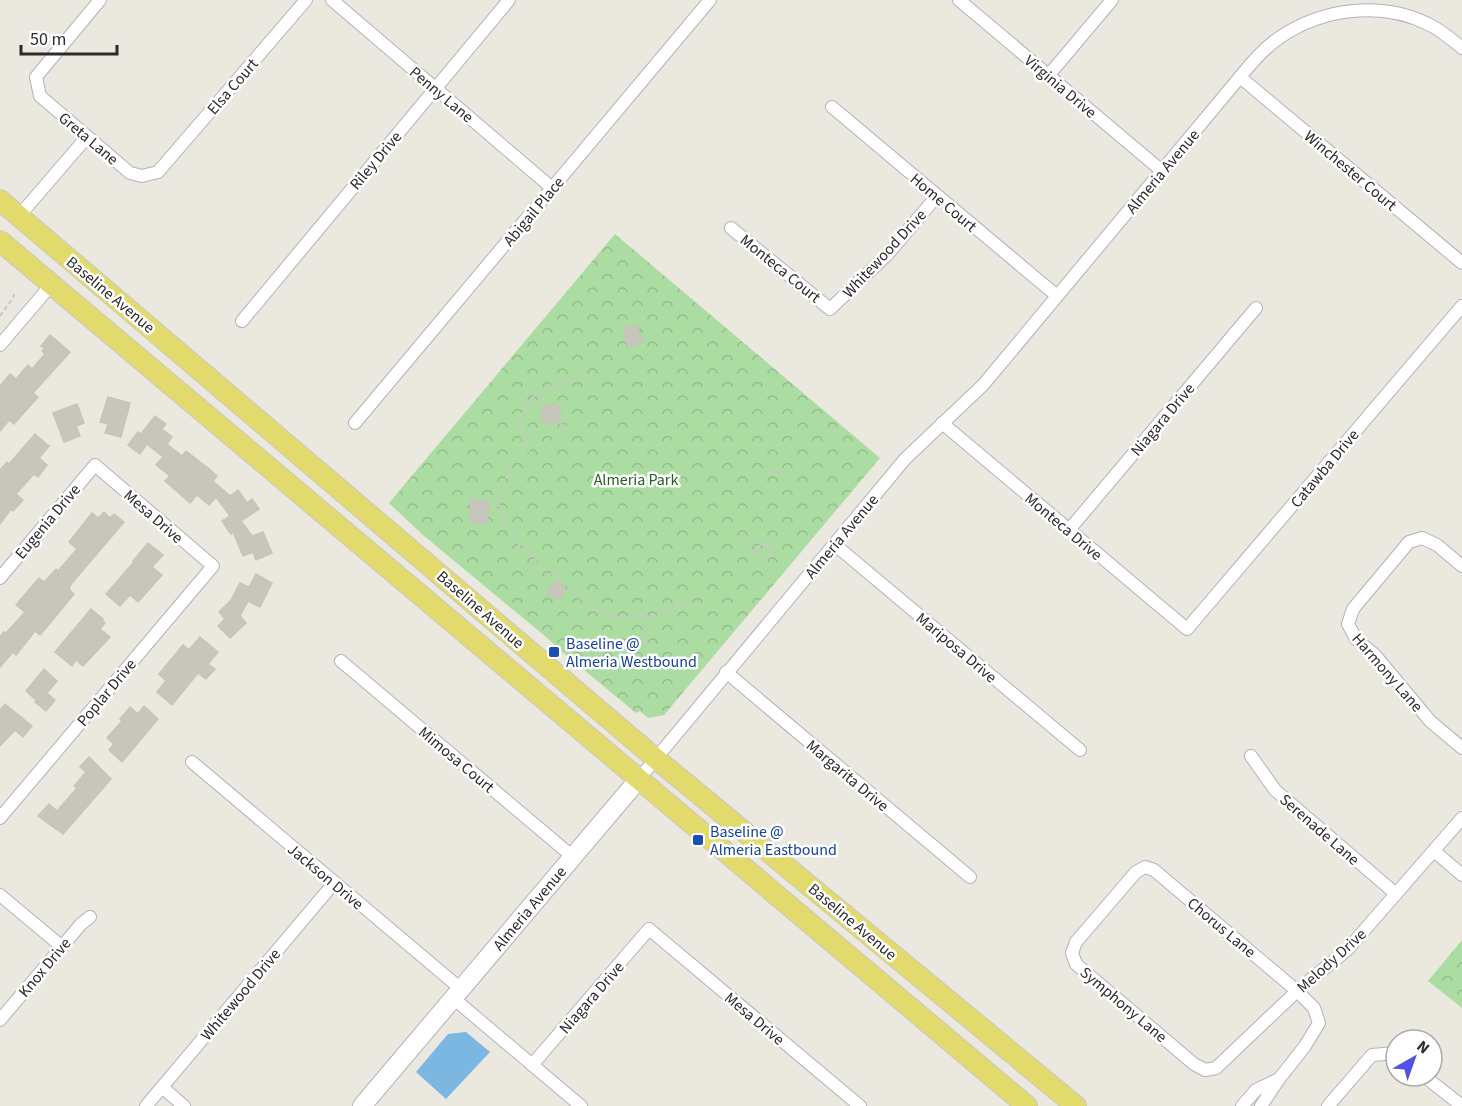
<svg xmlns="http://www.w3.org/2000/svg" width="1462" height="1106" font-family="'Source Sans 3',sans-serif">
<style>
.forest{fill:url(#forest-crowns)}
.water{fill:#7cb7e2}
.building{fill:#c7c6bd;stroke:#c7c4b8;stroke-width:1.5}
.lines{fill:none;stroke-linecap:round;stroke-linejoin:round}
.street-casing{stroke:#b2b2bd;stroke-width:14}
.secondary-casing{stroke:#b2b2bd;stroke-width:20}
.primary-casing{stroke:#c8c8c8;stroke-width:22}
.path{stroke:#c8c8c8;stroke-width:2;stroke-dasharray:4.5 3;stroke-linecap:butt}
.street{stroke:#fff;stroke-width:12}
.secondary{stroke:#fff;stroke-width:18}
.primary{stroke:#e2da6c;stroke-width:20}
.transit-dot{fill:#1a4fb4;stroke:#fff;stroke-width:2}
.labels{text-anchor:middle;stroke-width:5;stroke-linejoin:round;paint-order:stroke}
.street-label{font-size:16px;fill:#2b2b2b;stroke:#fff}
.park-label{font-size:16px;fill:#256122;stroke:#fff}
.transit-label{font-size:16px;fill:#164399;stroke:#fff;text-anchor:start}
</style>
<defs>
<pattern id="forest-crowns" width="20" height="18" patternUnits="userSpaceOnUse" patternTransform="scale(1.5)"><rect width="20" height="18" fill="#abdca1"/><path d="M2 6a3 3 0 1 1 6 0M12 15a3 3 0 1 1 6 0" fill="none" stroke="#93bd8b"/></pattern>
</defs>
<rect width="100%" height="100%" fill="#ebe8df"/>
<g class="forest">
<polygon points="615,234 880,458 664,715 648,718 640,711 636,713 560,650 546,637 423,535 389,503"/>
<polygon points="1462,940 1462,1008 1428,981"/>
</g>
<polygon class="water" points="466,1032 490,1052 446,1099 416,1072 448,1034"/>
<g class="building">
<polygon points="637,325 643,342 628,347 623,329"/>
<polygon points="50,335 70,352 33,393 38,397 14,424 9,420 0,431 0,386 10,374 16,379 28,365 32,369 45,354 42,351 45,349 41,346"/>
<polygon points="108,397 130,403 121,437 105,433 108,424 100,422"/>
<circle cx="551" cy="414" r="10"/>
<polygon points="77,404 84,423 76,426 80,436 64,442 53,413"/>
<polygon points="155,416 166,424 162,429 172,437 167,444 182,456 186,451 208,468 217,476 213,481 230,496 238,490 247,503 252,499 259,509 241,521 252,536 263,532 272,553 256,560 253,552 243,556 233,532 231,534 222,521 230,516 216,497 209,505 197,495 190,503 165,481 170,476 156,465 163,457 147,444 140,454 128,445 138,432 141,434"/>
<polygon points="35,434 49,446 39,458 47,465 38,477 34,474 16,494 23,500 13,511 11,509 0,524 0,470 7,462 9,464"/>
<polygon points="471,499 489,501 487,524 469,522"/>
<polygon points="104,512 110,518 114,514 124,522 72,583 69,589 74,594 51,622 40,635 35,631 16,655 13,652 0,667 0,637 4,632 6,633 25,612 16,605 39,578 44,582 56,569 58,571 77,549 69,542 92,513 98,518"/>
<polygon points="148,543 163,555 152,567 162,575 138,602 130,595 120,606 106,594 134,562 133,561"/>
<polygon points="256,574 272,583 260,607 248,601 240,616 246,623 230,638 218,626 225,619 219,612 231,600 240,583 249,587"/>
<polygon points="558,582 564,587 563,596 555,599 548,593 550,585"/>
<polygon points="91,609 103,619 102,620 105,623 100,629 110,637 83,666 76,660 72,666 55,652"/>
<polygon points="200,637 218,652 208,664 215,669 206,679 198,673 172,705 157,692 166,681 159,674 183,645 189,650"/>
<polygon points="44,669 57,681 47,693 55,700 46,711 35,702 36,700 26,691"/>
<polygon points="5,704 32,726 23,737 15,730 0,746 0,710"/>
<polygon points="144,706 158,719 122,762 109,750 114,744 107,738 122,721 120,719 130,707 138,714"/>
<polygon points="89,757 111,779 63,834 38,816 49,804 57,811 77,788 74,786 86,772 80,767"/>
</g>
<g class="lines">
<g class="street-casing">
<g id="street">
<polyline points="100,0 36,77 40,96 130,173 142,176 158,172 306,0"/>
<polyline points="332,0 552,188"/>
<polyline points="959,0 1162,171"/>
<polyline points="1048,76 1112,0"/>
<polyline points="1240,77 1462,263"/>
<polyline points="832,107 1057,296"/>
<polyline points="19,216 87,137"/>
<polyline points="731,228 830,309 887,255 937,196"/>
<polyline points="242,321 509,0"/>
<polyline points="0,345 51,285"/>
<polyline points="355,423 710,0"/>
<polyline points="942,423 1187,629 1462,306"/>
<polyline points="1069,530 1256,308"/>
<polyline points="834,544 1080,750"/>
<polyline points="1462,566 1437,545 1422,538 1409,542 1353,609 1348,624 1356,639 1375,655 1430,721 1462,748"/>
<polyline points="0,578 95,465 213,566 0,818"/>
<polyline points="341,661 573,857"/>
<polyline points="726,672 970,877"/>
<polyline points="1251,756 1275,790 1396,894"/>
<polyline points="192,762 461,989"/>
<path d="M 638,780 L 905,459 L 983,385 L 1240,77 C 1252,62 1264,48 1279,38 C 1322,8 1381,1 1428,24 C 1441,30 1451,39 1462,48"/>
<polyline points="1434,851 1462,875"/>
<polyline points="0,895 61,946"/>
<polyline points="453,998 581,1106"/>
<polyline points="0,1020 81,924 90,917"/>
<polyline points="532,1065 649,929 860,1106"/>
<polyline points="1424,1076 1462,1106"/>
<polyline points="162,1087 184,1106"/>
<polyline points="146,1106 334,883"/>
<polyline points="1242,1106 1256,1090 1279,1079"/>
<polyline points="1261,1106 1279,1079 1305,1046 1319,1023 1314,1008 1297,991 1154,870 1145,867 1136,872 1076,942 1072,953 1076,964 1194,1064 1205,1070 1216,1068 1297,991 1348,949 1462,818"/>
<polyline points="1328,1106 1372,1055 1396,1053"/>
</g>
</g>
<g class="secondary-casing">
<polyline id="secondary" points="362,1106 638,780"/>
</g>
<g class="primary-casing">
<g id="primary">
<polyline points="0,200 655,758 1076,1106"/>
<polyline points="0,241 1027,1106"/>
</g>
</g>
<g class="path">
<polyline points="0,316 13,298 14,294"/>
<polyline points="533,398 544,408"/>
<polyline points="717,400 719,397"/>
<polyline points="559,421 570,430"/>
<path d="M 530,453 C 527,448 523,442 522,436 C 512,396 556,378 588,380"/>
<path d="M 512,468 C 479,516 516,544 551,573 C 564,584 576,597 591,605 C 626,627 666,620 697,595"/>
<polyline points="766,473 785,472"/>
<polyline points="746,536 759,548"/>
<polygon points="762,543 773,553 766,561 755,551"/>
<polyline points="644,618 647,648"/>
</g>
<use href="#street" class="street"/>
<use href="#secondary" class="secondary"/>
<use href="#primary" class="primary"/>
</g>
<g class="transit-dot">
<rect x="548" y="646" width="12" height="12" rx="3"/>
<rect x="692" y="834" width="12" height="12" rx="3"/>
</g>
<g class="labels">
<g class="street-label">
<text transform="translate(232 86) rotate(-49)" y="6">Elsa Court</text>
<text transform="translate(1061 86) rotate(40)" y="6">Virginia Drive</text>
<text transform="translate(442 94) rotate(40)" y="6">Penny Lane</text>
<text transform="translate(89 138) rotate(40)" y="6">Greta Lane</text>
<text transform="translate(375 160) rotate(-50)" y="6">Riley Drive</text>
<text transform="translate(1351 170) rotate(40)" y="6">Winchester Court</text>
<text transform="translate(1162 171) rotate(-50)" y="6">Almeria Avenue</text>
<text transform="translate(944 202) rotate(40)" y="6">Home Court</text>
<text transform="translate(533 211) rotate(-50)" y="6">Abigail Place</text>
<text transform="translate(884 253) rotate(-47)" y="6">Whitewood Drive</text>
<text transform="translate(781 268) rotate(39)" y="6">Monteca Court</text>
<text transform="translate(111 294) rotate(40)" y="6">Baseline Avenue</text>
<text transform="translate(1162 419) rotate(-50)" y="6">Niagara Drive</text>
<text transform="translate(1324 468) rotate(-50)" y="6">Catawba Drive</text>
<text transform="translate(154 516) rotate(41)" y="6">Mesa Drive</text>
<text transform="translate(47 521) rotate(-50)" y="6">Eugenia Drive</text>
<text transform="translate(1064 526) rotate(40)" y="6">Monteca Drive</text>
<text transform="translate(841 536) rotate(-50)" y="6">Almeria Avenue</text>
<text transform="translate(481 609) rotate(41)" y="6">Baseline Avenue</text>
<text transform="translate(957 647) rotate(40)" y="6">Mariposa Drive</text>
<text transform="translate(1388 672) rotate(49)" y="6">Harmony Lane</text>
<text transform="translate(106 692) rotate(-50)" y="6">Poplar Drive</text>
<text transform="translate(457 759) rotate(40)" y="6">Mimosa Court</text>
<text transform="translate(848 775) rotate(40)" y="6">Margarita Drive</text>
<text transform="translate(1320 829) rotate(41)" y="6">Serenade Lane</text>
<text transform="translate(326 876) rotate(40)" y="6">Jackson Drive</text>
<text transform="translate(529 908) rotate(-50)" y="6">Almeria Avenue</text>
<text transform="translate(853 921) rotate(40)" y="6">Baseline Avenue</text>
<text transform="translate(1222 927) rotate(40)" y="6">Chorus Lane</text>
<text transform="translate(1331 960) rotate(-42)" y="6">Melody Drive</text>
<text transform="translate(44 967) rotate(-50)" y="6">Knox Drive</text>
<text transform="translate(240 994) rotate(-50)" y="6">Whitewood Drive</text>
<text transform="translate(591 997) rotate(-49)" y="6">Niagara Drive</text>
<text transform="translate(1124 1004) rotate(40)" y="6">Symphony Lane</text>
<text transform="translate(755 1018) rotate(40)" y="6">Mesa Drive</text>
</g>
<g class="park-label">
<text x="636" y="485">Almeria Park</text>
</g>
<g class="transit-label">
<text x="566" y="649">Baseline @<tspan x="566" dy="18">Almeria Westbound</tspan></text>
<text x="710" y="837">Baseline @<tspan x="710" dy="18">Almeria Eastbound</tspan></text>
</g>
</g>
<g transform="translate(1414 1058) rotate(40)"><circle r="28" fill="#ffffff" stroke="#aaaaaa" stroke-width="1.5"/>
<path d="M0-4.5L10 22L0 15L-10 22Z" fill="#4f53e7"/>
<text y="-9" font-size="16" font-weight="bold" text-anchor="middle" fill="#2b2b2b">N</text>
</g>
<path d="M21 45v9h96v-9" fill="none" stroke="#2b2b2b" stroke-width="3"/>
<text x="30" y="45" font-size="18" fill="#2b2b2b" stroke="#ffffff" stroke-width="4.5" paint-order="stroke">50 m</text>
</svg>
